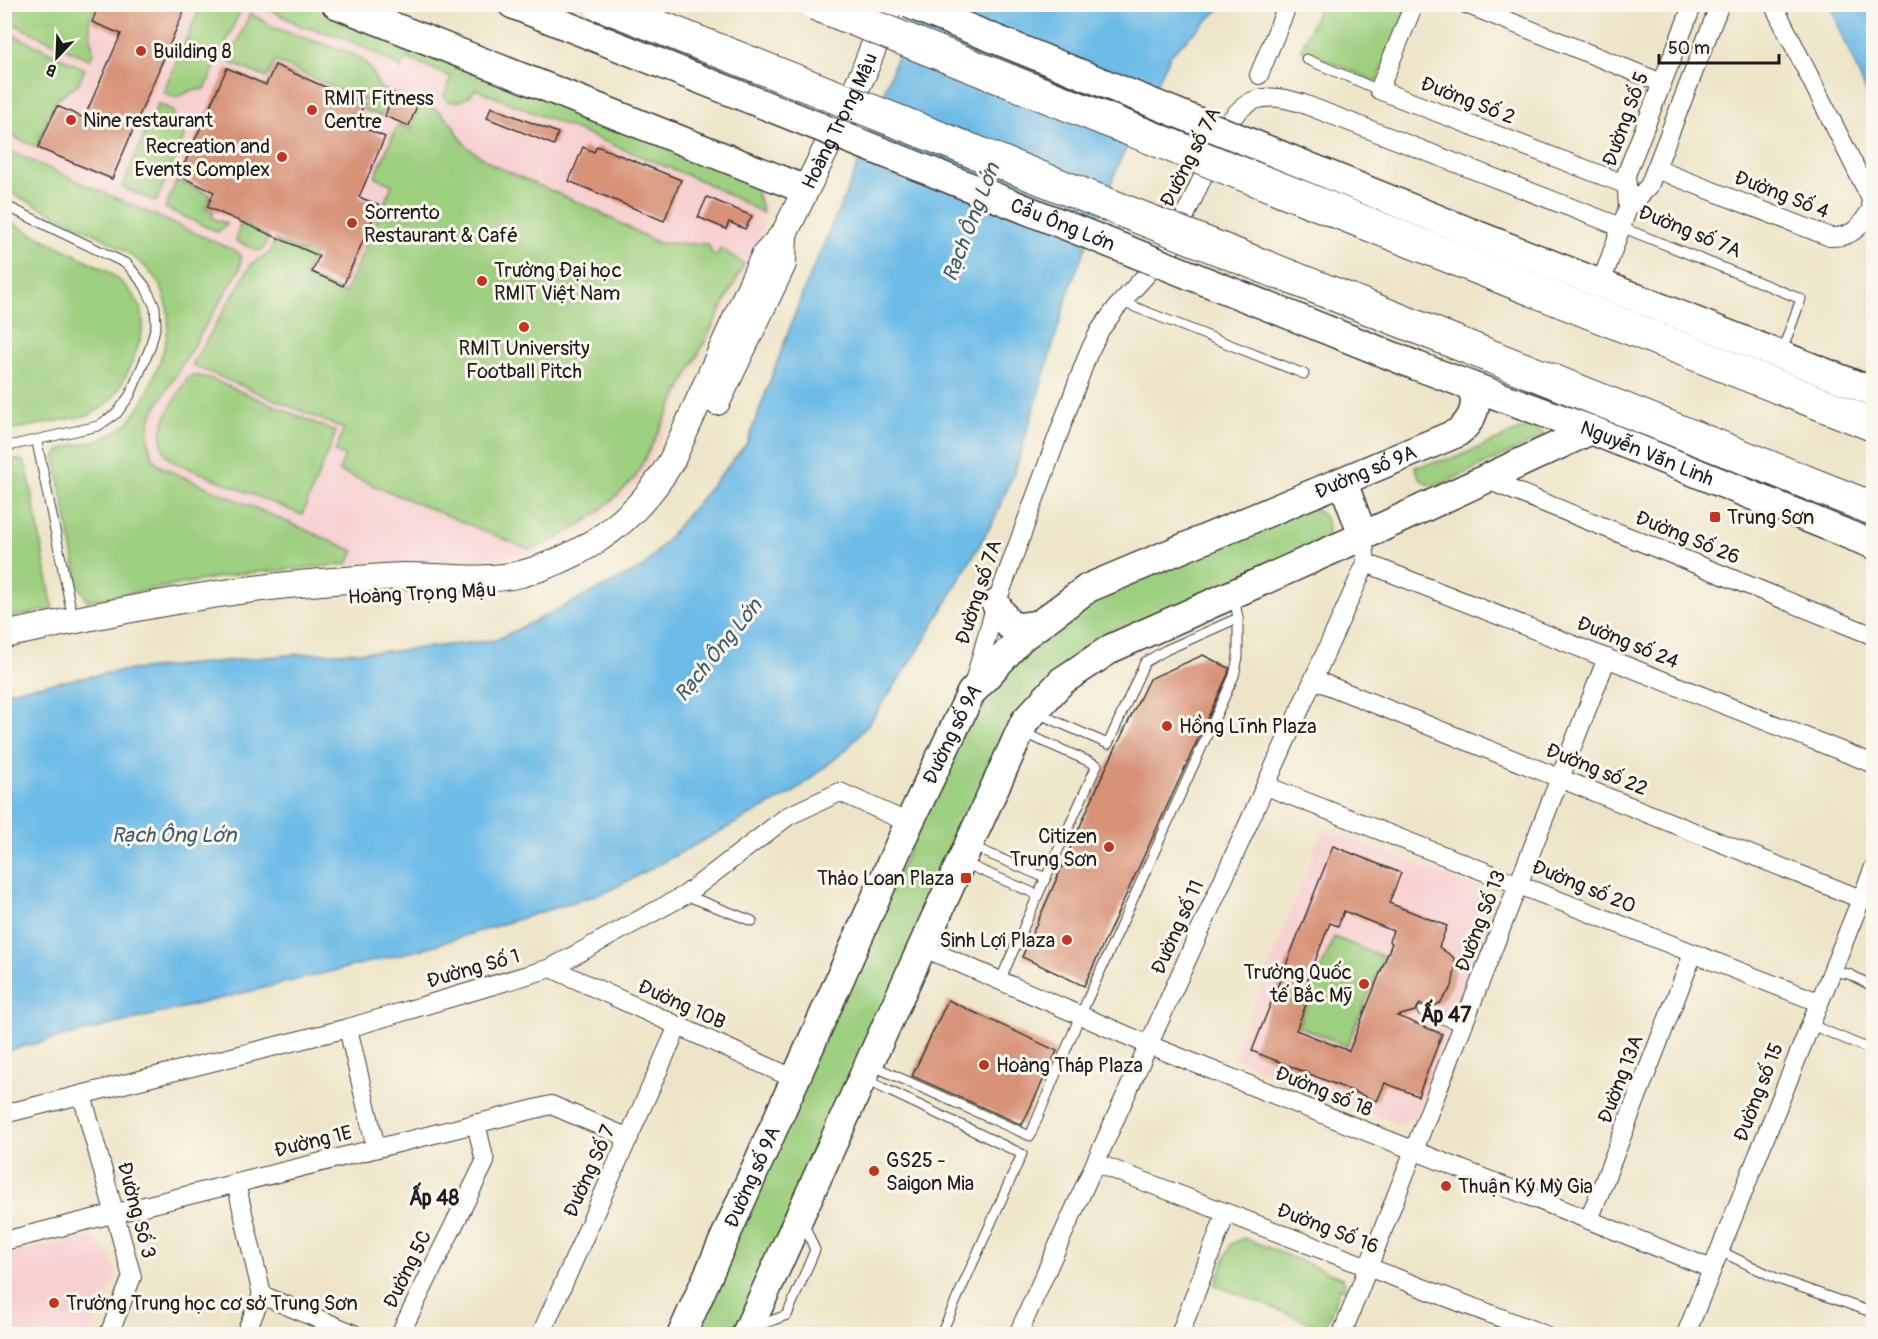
<svg xmlns="http://www.w3.org/2000/svg" width="1878" height="1339" font-family="Pangolin,sans-serif">
<style>
.built{fill:#f7d0d0}
.green{fill:#9ccf7e;stroke:#5c764d;stroke-width:1.5}
.water{fill:#6dbbe7;stroke:#446c82;stroke-width:1.5}
.building{fill:#d79277;fill-rule:evenodd}
.lines{fill:none;stroke-linecap:round;stroke-linejoin:round}
.lane-casing{stroke:#3c3a36;stroke-width:11}
.street-casing{stroke:#3c3a36;stroke-width:20}
.secondary-casing{stroke:#3c3a36;stroke-width:28}
.primary-casing{stroke:#3c3a36;stroke-width:31}
.highway-casing{stroke:#3c3a36;stroke-width:35}
.lane{stroke:#fff;stroke-width:9}
.street{stroke:#fff;stroke-width:18}
.secondary{stroke:#fff;stroke-width:26}
.primary{stroke:#fff;stroke-width:28}
.highway{stroke:#fff;stroke-width:33}
.primary-bridge-casing{stroke:#3c3a36;stroke-width:31;stroke-linecap:butt}
.highway-bridge-casing{stroke:#3c3a36;stroke-width:35;stroke-linecap:butt}
.primary-bridge{stroke:#fff;stroke-width:28}
.highway-bridge{stroke:#fff;stroke-width:33}
.poi-dot{fill:#c8321e;stroke:#fbf7ec;stroke-width:2}
.labels{text-anchor:middle;stroke-width:6;stroke-linejoin:round;paint-order:stroke}
.poi-label{font-size:20px;fill:#1c1c1c;stroke:#fbf7ec;text-anchor:start}
.street-label{font-size:20px;fill:#1c1c1c;stroke:#fbf7ec}
.water-label{font-size:21px;font-style:italic;fill:#3c5c6d;stroke:#fbf7ec}
.neighbourhood-label{font-size:21px;font-weight:bold;fill:#1c1c1c;stroke:#fbf7ec}
</style>
<rect width="100%" height="100%" fill="#fbf7ec"/>
<filter id="ink" filterUnits="userSpaceOnUse"><feTurbulence type="fractalNoise" baseFrequency=".0167" numOctaves="2"/><feDisplacementMap in="SourceGraphic" scale="12" xChannelSelector="R" yChannelSelector="G"/><feConvolveMatrix kernelMatrix="1 2 1 2 8 2 1 2 1" color-interpolation-filters="sRGB"/></filter>
<filter id="wash" filterUnits="userSpaceOnUse"><feTurbulence type="fractalNoise" baseFrequency=".008" numOctaves="4" result="noise"/><feDisplacementMap in="SourceGraphic" scale="24" xChannelSelector="R" yChannelSelector="G"/><feGaussianBlur stdDeviation="1.35" result="paint"/><feColorMatrix in="noise" values="0 0 0 0 0 0 0 0 0 0 0 0 0 0 0 0 0 1.4 0 .05"/><feComposite in="paint" operator="in"/></filter>
<g filter="url(#wash)">
<rect width="100%" height="100%" fill="#eee5c8"/>
<g class="built">
<polygon points="4,5 316,5 743,174 758,190 765,207 763,231 640,481 592,526 557,546 530,557 372,564 348,564 157,484 144,421 229,271 5,162"/>
<polygon points="1324,828 1491,894 1495,911 1416,1117 1399,1124 1233,1058"/>
<polygon points="90,1236 107,1252 118,1271 89,1334 5,1334 5,1255"/>
</g>
<g class="green">
<polygon points="5,4 96,5 89,21 93,53 90,60 5,20"/>
<polygon points="238,4 242,7 205,89 190,91 176,98 163,92 199,10 186,5"/>
<path d="M 262,5 L 313,5 L 736,172 L 756,189 L 763,213 L 704,182 L 475,89 C 470,99 457,104 447,101 L 444,96 L 451,77 L 407,58 L 401,69 L 376,53 L 339,36 L 301,26 Z"/>
<polygon points="1320,5 1409,5 1377,82 1301,49"/>
<polygon points="250,13 275,28 353,54 363,60 372,71 379,87 390,92 381,116 364,110 367,102 275,61 267,78 229,62"/>
<polygon points="5,31 85,69 78,84 56,100 36,147 5,133"/>
<polygon points="158,104 173,110 174,123 184,137 156,202 122,187"/>
<path d="M 421,104 L 439,111 L 451,123 L 466,146 L 493,165 L 593,209 L 658,243 L 708,244 L 712,253 L 716,256 L 721,248 L 744,264 L 635,478 C 604,510 572,535 530,550 L 339,471 L 345,456 L 335,452 L 344,429 L 192,365 L 252,263 L 270,253 L 275,240 L 304,252 L 308,246 L 316,249 L 305,276 L 345,293 L 392,185 L 375,177 L 398,124 L 411,129 Z"/>
<path d="M 5,149 L 238,252 L 241,257 L 240,269 L 152,414 C 147,431 145,458 163,468 L 354,551 L 348,564 L 237,574 L 87,601 L 79,586 L 55,457 C 62,443 86,445 100,440 C 108,436 117,431 124,426 C 142,410 151,384 159,363 C 190,285 140,255 79,226 C 54,214 29,202 5,190 Z"/>
<polygon points="177,180 211,195 205,208 214,212 212,218 227,224 218,232 165,208"/>
<path d="M 5,220 L 106,270 C 122,281 142,299 143,321 C 144,339 122,389 109,402 C 103,408 96,411 89,415 L 5,431 Z"/>
<polygon points="240,223 269,237 263,249 258,251 236,241"/>
<path d="M 192,375 L 209,378 L 336,432 L 302,515 L 172,461 C 146,438 174,402 187,379 Z"/>
<path d="M 1529,426 L 1539,430 L 1545,436 L 1436,487 C 1423,484 1419,480 1415,467 L 1457,457 Z"/>
<polygon points="16,459 23,461 27,468 53,609 5,618 5,461"/>
<path d="M 1301,507 C 1321,508 1331,518 1327,538 L 1051,680 L 737,1334 L 687,1334 L 966,725 L 1004,670 L 1065,620 L 1098,600 Z"/>
<polygon points="1334,937 1384,957 1347,1046 1298,1026"/>
<polygon points="1244,1238 1343,1278 1347,1291 1340,1288 1327,1323 1321,1327 1215,1285 1231,1244"/>
</g>
<g class="water">
<polygon points="916,5 1224,5 1171,54 1120,161 1071,284 1016,468 994,520 918,651 870,722 847,749 794,792 609,891 419,950 5,1051 4,692 120,671 298,654 393,651 496,640 644,567 747,443 803,292 852,179"/>
<polygon points="1830,5 1873,5 1873,109"/>
</g>
<g id="blocks">
<g class="building">
<polygon points="99,4 169,4 184,11 112,179 38,148 57,106 84,118 121,34 92,22"/>
<polygon points="275,65 364,104 355,124 385,137 359,197 379,205 343,286 312,272 319,256 207,207 214,192 179,176 227,68 266,85"/>
<polygon points="393,93 418,103 409,126 385,116"/>
<polygon points="491,107 558,133 554,145 487,118"/>
<polygon points="597,146 681,180 664,221 569,181 583,147 594,152"/>
<polygon points="707,197 752,216 745,229 729,222 726,229 698,217"/>
<polygon points="1203,655 1229,668 1228,674 1084,986 1022,957 1104,772 1149,679"/>
<path d="M 1333,846 L 1401,873 L 1389,903 L 1447,926 L 1439,947 L 1453,957 L 1456,963 L 1452,987 L 1440,1003 L 1431,1007 L 1420,1004 L 1415,1011 L 1397,1016 L 1442,1034 L 1418,1096 L 1385,1083 L 1377,1101 L 1252,1051 ZM 1344,911 L 1393,931 L 1389,941 L 1392,943 L 1349,1051 L 1296,1030 L 1311,992 L 1304,989 L 1330,923 L 1338,926 Z"/>
<polygon points="948,1000 1057,1051 1022,1125 912,1076"/>
</g>
</g>
</g>
<g filter="url(#ink)">
<use href="#blocks" fill-opacity="0" stroke="#3c3a36" stroke-width="1.5"/>
<g class="lines">
<g class="lane-casing">
<g id="lane">
<polyline points="1306,59 1379,90"/>
<polyline points="4,205 127,264 145,286 155,307 156,325 150,348 130,395 117,413 98,426 4,447"/>
<polyline points="1621,227 1801,299 1782,351"/>
<polyline points="1122,302 1304,374"/>
<polyline points="37,442 73,619"/>
<polyline points="1037,713 1108,744 1145,662 1166,650 1238,618 1234,597"/>
<polyline points="1024,733 1097,765 1038,895"/>
<polyline points="973,847 1046,878"/>
<polyline points="964,863 1038,895 1000,981"/>
<polyline points="685,895 752,921"/>
<polyline points="1831,971 1849,974 1874,987"/>
<polyline points="1422,1011 1463,1027"/>
<polyline points="1809,1024 1867,1048"/>
<polyline points="871,1065 1030,1136 1080,1016 1234,676 1238,657 1238,618"/>
<polyline points="864,1079 1022,1154 941,1334"/>
<polyline points="1720,1251 1778,1279 1874,1313"/>
<polyline points="757,1326 787,1315 815,1250 803,1222"/>
</g>
</g>
<g class="street-casing">
<g id="street">
<polyline points="1414,4 1379,90 1627,185"/>
<polyline points="1466,4 1662,83"/>
<polyline points="1259,75 1288,4"/>
<path d="M 1656,169 L 1830,237 C 1853,238 1861,226 1872,208 L 1870,197 L 1773,4"/>
<polyline points="1628,208 1649,186 1720,4"/>
<polyline points="1600,286 1628,208 1626,175 1693,4"/>
<polyline points="1485,479 1874,636"/>
<polyline points="1366,563 1874,764"/>
<polyline points="1315,680 1861,899"/>
<path d="M 973,686 L 996,604 L 1088,354 L 1100,330 L 1117,307 L 1170,249 L 1224,130 C 1244,97 1264,91 1301,103 L 1621,227"/>
<polyline points="1266,786 1818,1002"/>
<polyline points="922,947 1149,1045 1712,1269"/>
<polyline points="551,968 795,1079"/>
<polyline points="348,1028 376,1148"/>
<polyline points="82,1095 132,1277 109,1334"/>
<polyline points="4,1114 348,1028 551,968 685,895 788,816 840,792 909,823"/>
<polyline points="1096,1163 1543,1334"/>
<polyline points="236,1183 262,1295 245,1334"/>
<polyline points="1589,1220 1693,954"/>
<polyline points="4,1241 551,1105 629,1138"/>
<polyline points="262,1295 354,1334"/>
<polyline points="400,1334 485,1162 476,1123"/>
<polyline points="541,1334 678,1026"/>
<polyline points="1018,1334 1366,563 1363,536"/>
<polyline points="1180,1334 1226,1213"/>
<polyline points="1342,1334 1607,658"/>
<polyline points="1686,1334 1874,867"/>
</g>
</g>
<g class="secondary-casing">
<g id="secondary">
<polyline points="717,402 783,264 784,234"/>
<path id="s1" d="M 4,635 C 109,613 215,590 322,582 C 349,580 376,577 403,576 C 442,576 484,583 521,574 C 587,556 638,518 672,460 L 764,256 L 784,234 L 863,74 L 890,4"/>
</g>
</g>
<g class="primary-casing">
<g id="primary">
<polyline points="336,4 804,189"/>
<polyline points="512,4 542,16"/>
<polyline points="1472,233 1874,392"/>
<path id="s2" d="M 1417,366 L 1591,430 L 1874,545"/>
<polyline points="1343,482 1363,536"/>
<polyline points="996,604 1009,625 1020,627 1040,624"/>
<path id="s3" d="M 682,1334 L 909,823 L 971,693 L 1021,638 L 1088,588 L 1457,433 C 1472,422 1481,403 1470,386"/>
<polyline points="746,1334 1025,721 1062,681 1112,648 1363,536 1591,430"/>
</g>
</g>
<g class="highway-casing">
<g id="highway">
<polyline points="1461,261 1874,425"/>
<polyline points="1432,333 1874,509"/>
</g>
</g>
<use href="#lane" class="lane"/>
<use href="#street" class="street"/>
<use href="#secondary" class="secondary"/>
<use href="#primary" class="primary"/>
<use href="#highway" class="highway"/>
<g class="primary-bridge-casing">
<g id="primary-bridge">
<polyline points="909,4 1472,233"/>
<path id="s4" d="M 542,16 L 1417,366"/>
</g>
</g>
<g class="highway-bridge-casing">
<g id="highway-bridge">
<polyline points="601,4 1432,333"/>
<polyline points="816,4 1461,261"/>
</g>
</g>
<use href="#primary-bridge" class="primary-bridge"/>
<use href="#highway-bridge" class="highway-bridge"/>
</g>
</g>
<g class="poi-dot">
<circle cx="141" cy="51" r="6"/>
<circle cx="312" cy="110" r="6"/>
<circle cx="71" cy="120" r="6"/>
<circle cx="282" cy="157" r="6"/>
<circle cx="352" cy="223" r="6"/>
<circle cx="482" cy="281" r="6"/>
<circle cx="524" cy="327" r="6"/>
<rect x="1709" y="511" width="12" height="12" rx="3"/>
<circle cx="1167" cy="726" r="6"/>
<circle cx="1109" cy="847" r="6"/>
<rect x="960" y="872" width="12" height="12" rx="3"/>
<circle cx="1067" cy="940" r="6"/>
<circle cx="1364" cy="984" r="6"/>
<circle cx="984" cy="1065" r="6"/>
<circle cx="874" cy="1171" r="6"/>
<circle cx="1446" cy="1186" r="6"/>
<circle cx="54" cy="1303" r="6"/>
</g>
<g class="labels">
<g class="poi-label">
<text x="153" y="58">Building 8</text>
<text x="324" y="105">RMIT Fitness<tspan x="324" dy="23">Centre</tspan></text>
<text x="83" y="127">Nine restaurant</text>
<text x="270" y="153" text-anchor="end">Recreation and<tspan x="270" dy="23">Events Complex</tspan></text>
<text x="364" y="219">Sorrento<tspan x="364" dy="23">Restaurant &amp; Café</tspan></text>
<text x="494" y="277">Trường Đại học<tspan x="494" dy="23">RMIT Việt Nam</tspan></text>
<text x="524" y="355" text-anchor="middle">RMIT University<tspan x="524" dy="23">Football Pitch</tspan></text>
<text x="1727" y="524">Trung Sơn</text>
<text x="1179" y="733">Hồng Lĩnh Plaza</text>
<text x="1097" y="843" text-anchor="end">Citizen<tspan x="1097" dy="23">Trung Sơn</tspan></text>
<text x="954" y="885" text-anchor="end">Thảo Loan Plaza</text>
<text x="1055" y="947" text-anchor="end">Sinh Lợi Plaza</text>
<text x="1352" y="979" text-anchor="end">Trường Quốc<tspan x="1352" dy="23">tế Bắc Mỹ</tspan></text>
<text x="996" y="1072">Hoàng Tháp Plaza</text>
<text x="886" y="1167">GS25 -<tspan x="886" dy="23">Saigon Mia</tspan></text>
<text x="1458" y="1193">Thuận Ký Mỳ Gia</text>
<text x="66" y="1310">Trường Trung học cơ sở Trung Sơn</text>
</g>
<g class="street-label">
<text transform="translate(1468 100) rotate(21)" y="7">Đường Số 2</text>
<text transform="translate(1625 119) rotate(-70)" y="7">Đường Số 5</text>
<text dy="7" stroke="none"><textPath href="#s1" startOffset="1096">Hoàng Trọng Mậu</textPath></text>
<text transform="translate(1190 157) rotate(-63)" y="7">Đường số 7A</text>
<text transform="translate(1782 194) rotate(21)" y="7">Đường Số 4</text>
<text dy="7" stroke="none"><textPath href="#s4" startOffset="561">Cầu Ông Lớn</textPath></text>
<text transform="translate(1690 231) rotate(22)" y="7">Đường số 7A</text>
<text dy="7" stroke="none"><textPath href="#s2" startOffset="246">Nguyễn Văn Linh</textPath></text>
<text dy="7" stroke="none"><textPath href="#s3" startOffset="1162">Đường số 9A</textPath></text>
<text transform="translate(1688 537) rotate(22)" y="7">Đường Số 26</text>
<text transform="translate(978 592) rotate(-72)" y="7">Đường số 7A</text>
<text transform="translate(422 593) rotate(-3)" y="7">Hoàng Trọng Mậu</text>
<text transform="translate(1628 642) rotate(22)" y="7">Đường số 24</text>
<text dy="7" stroke="none"><textPath href="#s3" startOffset="658">Đường số 9A</textPath></text>
<text transform="translate(1597 769) rotate(22)" y="7">Đường số 22</text>
<text transform="translate(1584 886) rotate(22)" y="7">Đường số 20</text>
<text transform="translate(1480 921) rotate(-69)" y="7">Đường Số 13</text>
<text transform="translate(1177 927) rotate(-66)" y="7">Đường số 11</text>
<text transform="translate(473 968) rotate(-16)" y="7">Đường Số 1</text>
<text transform="translate(682 1004) rotate(24)" y="7">Đường 10B</text>
<text transform="translate(1620 1079) rotate(-69)" y="7">Đường 13A</text>
<text transform="translate(1324 1091) rotate(22)" y="7">Đường số 18</text>
<text transform="translate(1758 1092) rotate(-69)" y="7">Đường số 15</text>
<text transform="translate(313 1141) rotate(-14)" y="7">Đường 1E</text>
<text transform="translate(589 1171) rotate(-66)" y="7">Đường Số 7</text>
<text dy="7" stroke="none"><textPath href="#s3" startOffset="172">Đường số 9A</textPath></text>
<text transform="translate(137 1210) rotate(75)" y="7">Đường Số 3</text>
<text transform="translate(1328 1228) rotate(21)" y="7">Đường Số 16</text>
<text transform="translate(407 1269) rotate(-64)" y="7">Đường 5C</text>
</g>
<g class="water-label">
<text transform="translate(971 222) rotate(-69)" y="7">Rạch Ông Lớn</text>
<text transform="translate(718 650) rotate(-51)" y="7">Rạch Ông Lớn</text>
<text x="174" y="842">Rạch Ông Lớn</text>
</g>
<g class="neighbourhood-label">
<text x="1446" y="1022">Ấp 47</text>
<text x="434" y="1205">Ấp 48</text>
</g>
</g>
<rect width="1878" height="1339" fill="none" stroke="#fbf7ec" stroke-width="24"/>
<g transform="translate(57 57) rotate(203)" stroke="#fbf7ec" stroke-width="4.5" paint-order="stroke">
<path d="M0-4.5L10 22L0 15L-10 22Z" fill="#1c1c1c"/>
<text y="-9" font-size="16" font-weight="bold" text-anchor="middle" fill="#1c1c1c">B</text>
</g>
<path d="M1659 54v9h120v-9" fill="none" stroke="#1c1c1c" stroke-width="3"/>
<text x="1668" y="54" font-size="18" fill="#1c1c1c" stroke="#fbf7ec" stroke-width="4.5" paint-order="stroke">50 m</text>
</svg>
